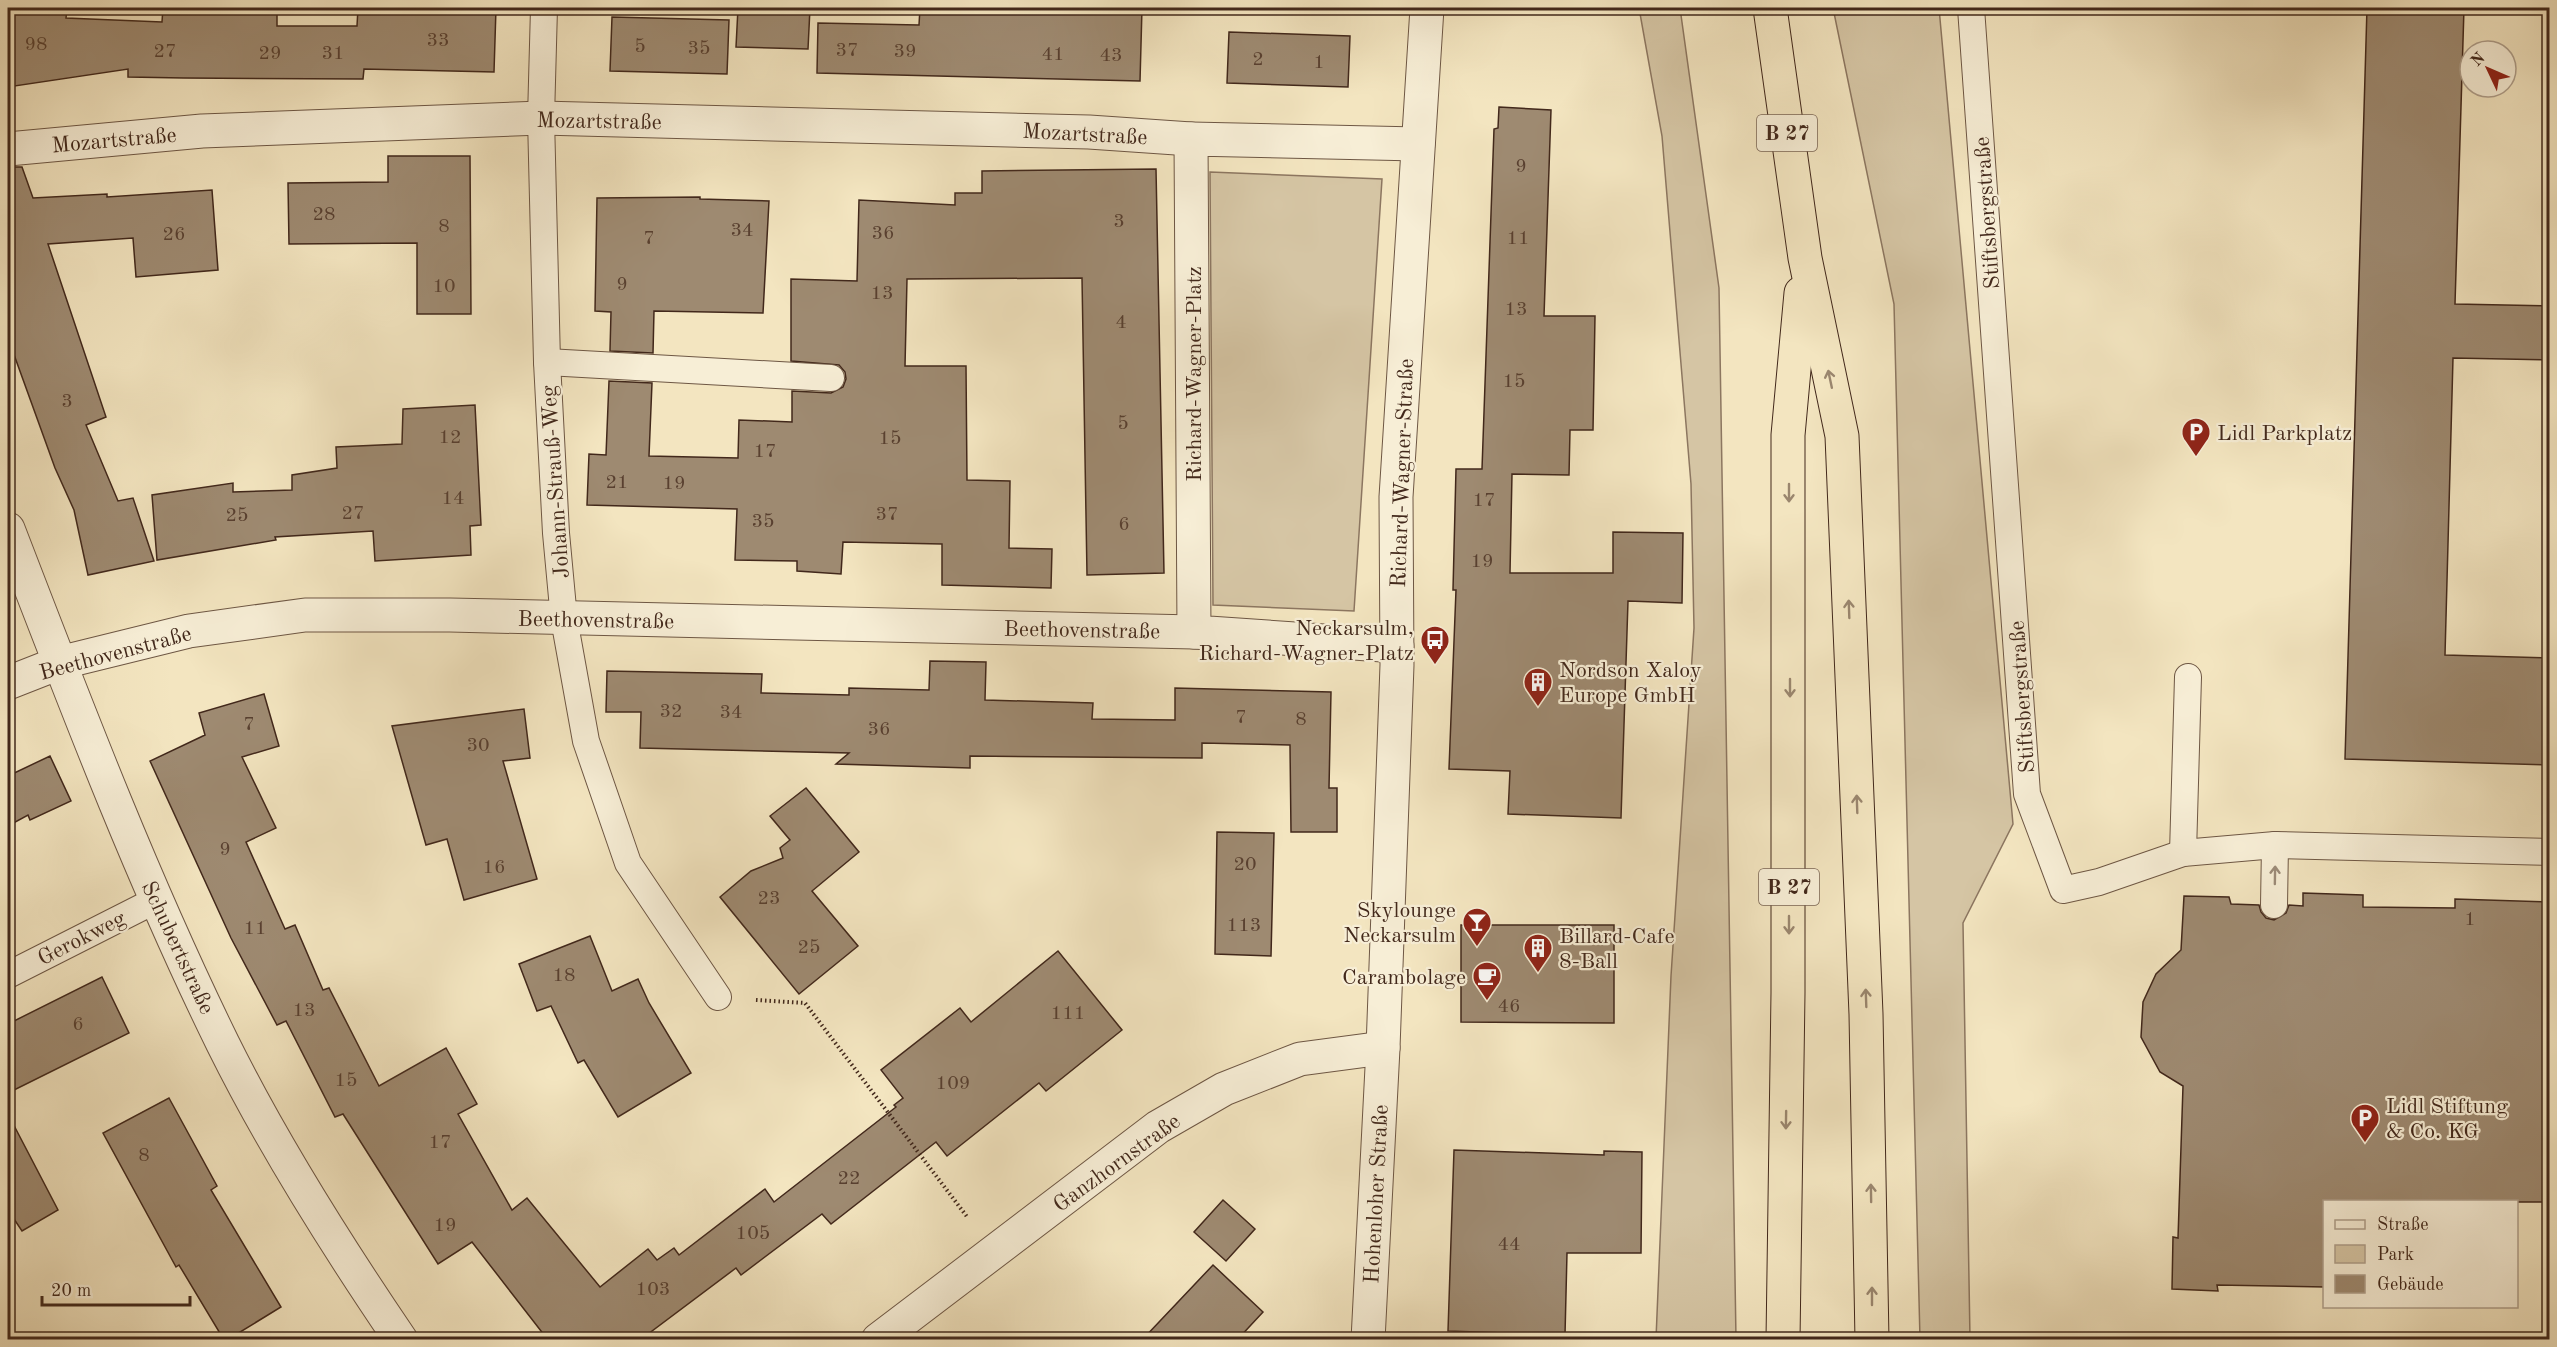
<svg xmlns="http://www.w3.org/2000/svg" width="2557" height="1347" font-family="'Old Standard TT',serif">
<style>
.green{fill:#d5c5a4;stroke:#8c7660;stroke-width:1.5}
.building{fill:#9e8a71;stroke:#42281b;stroke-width:1.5}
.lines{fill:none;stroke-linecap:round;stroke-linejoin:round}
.service-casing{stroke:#6e5744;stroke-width:28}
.minor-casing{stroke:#6e5744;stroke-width:35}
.tertiary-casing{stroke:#6e5744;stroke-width:35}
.trunk-casing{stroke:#42281b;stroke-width:35}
.path{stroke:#42281b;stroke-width:4;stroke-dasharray:1.5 3;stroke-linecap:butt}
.service{stroke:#f7eed6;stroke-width:26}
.minor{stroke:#f7eed6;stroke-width:33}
.tertiary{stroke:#f7eed6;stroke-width:33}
.trunk{stroke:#f3e5c0;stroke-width:33}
.oneway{stroke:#9a866e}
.oneway2{stroke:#9c8b78}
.labels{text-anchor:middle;stroke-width:4.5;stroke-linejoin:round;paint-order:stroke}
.number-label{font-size:20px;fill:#594030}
.shield{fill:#f7eed6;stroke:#786353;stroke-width:1.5}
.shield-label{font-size:21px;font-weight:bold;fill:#42281b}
.street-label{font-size:22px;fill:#42281b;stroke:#f7eed6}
.poi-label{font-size:22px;fill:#42281b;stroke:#f7eed6;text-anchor:start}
</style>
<rect width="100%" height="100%" fill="#f3e5c0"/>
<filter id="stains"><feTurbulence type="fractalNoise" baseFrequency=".00333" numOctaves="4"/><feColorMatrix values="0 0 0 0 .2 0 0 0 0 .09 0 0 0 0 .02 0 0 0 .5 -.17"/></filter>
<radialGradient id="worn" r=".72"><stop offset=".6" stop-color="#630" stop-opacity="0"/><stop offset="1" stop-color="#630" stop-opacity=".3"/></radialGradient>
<g class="green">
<polygon points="1639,8 1680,8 1719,288 1736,1339 1656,1339 1671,976 1694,628 1691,484 1662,136"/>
<polygon points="1833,8 1939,8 2013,824 1963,923 1970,1339 1920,1339 1894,304"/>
<polygon points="1210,172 1382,179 1354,611 1213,605"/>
</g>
<g class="building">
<polygon points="8,8 67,8 66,18 162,22 163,8 277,8 277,26 357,26 358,8 496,8 494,72 364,69 363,79 184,78 128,77 128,69 8,87"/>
<polygon points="738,8 810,8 808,49 736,47"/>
<polygon points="920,8 1142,8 1140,81 817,73 818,23 919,25"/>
<polygon points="2367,8 2464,8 2455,304 2550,306 2550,360 2453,358 2445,655 2550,658 2550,765 2345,759"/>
<polygon points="612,17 729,20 727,74 610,71"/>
<polygon points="1229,32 1350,36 1348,87 1227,83"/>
<polygon points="1499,107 1551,110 1544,316 1595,316 1593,430 1570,430 1569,475 1512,474 1510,573 1613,573 1613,532 1683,533 1682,603 1628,601 1621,818 1508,814 1510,771 1449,769 1456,590 1453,590 1456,469 1482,469 1494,129 1498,128"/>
<polygon points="388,156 470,156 471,314 417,314 417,243 289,244 288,183 388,182"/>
<polygon points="8,167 22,167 33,198 107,194 107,197 212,190 218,270 136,277 133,238 48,244 106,417 86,425 118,501 133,498 154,561 88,575 74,510 55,468 8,338"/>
<polygon points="1156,169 1164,573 1087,575 1082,278 907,279 905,366 966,366 967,480 1010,481 1009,548 1052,549 1051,588 942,585 942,544 843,542 841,574 797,571 797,561 735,560 737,509 587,505 589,454 606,455 609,381 652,383 649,456 738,458 739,420 792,422 792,391 831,393 843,387 846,379 845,372 839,365 791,361 791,279 857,281 859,200 955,205 955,193 982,193 982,171"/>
<polygon points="700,197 700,199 769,201 763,313 654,311 653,353 610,351 611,312 595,311 597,198"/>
<polygon points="475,405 481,525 470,526 471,555 375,561 373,531 275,537 276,540 157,560 152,495 233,483 233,492 292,490 292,475 337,468 336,447 402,444 403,409"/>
<polygon points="930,661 986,662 985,700 1093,703 1092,719 1175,720 1175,688 1331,692 1329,788 1337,788 1337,832 1291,832 1290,745 1202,743 1202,758 970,756 970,768 836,764 849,753 640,748 641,712 606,712 607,671 762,674 761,693 849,695 849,688 929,690"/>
<polygon points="264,694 279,746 242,757 276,828 246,842 285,929 295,925 323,990 329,988 379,1086 446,1048 477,1104 458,1114 512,1210 527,1198 600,1287 648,1249 657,1260 674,1248 679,1255 765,1189 774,1202 896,1107 894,1105 903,1098 881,1070 960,1008 971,1022 1058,951 1122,1030 1046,1091 1039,1083 947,1156 936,1142 831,1224 822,1214 741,1275 736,1268 640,1340 548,1340 472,1242 438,1264 343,1114 335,1117 286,1021 277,1025 231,938 150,761 205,735 199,713"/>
<polygon points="524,709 530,758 503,761 537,879 464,900 447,839 426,845 392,726"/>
<polygon points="50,756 71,801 30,820 28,815 8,826 8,776"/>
<polygon points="806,788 859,852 812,891 858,946 799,994 720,897 751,871 783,858 780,848 790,840 770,816"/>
<polygon points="1217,832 1274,833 1271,956 1215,954"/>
<polygon points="2303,893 2363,895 2363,907 2455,908 2455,899 2550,902 2550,1202 2325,1202 2325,1287 2217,1285 2218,1291 2172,1289 2173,1237 2178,1238 2183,1086 2160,1072 2141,1037 2143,1002 2156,974 2181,950 2184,896 2229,897 2231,904 2259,905 2261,912 2266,918 2274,920 2286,913 2289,905 2303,906"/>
<polygon points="1461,925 1614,925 1614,1023 1461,1022"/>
<polygon points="590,936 612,991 638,979 649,1003 691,1073 618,1117 584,1060 578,1063 551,1006 537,1011 519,964"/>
<polygon points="102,977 129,1033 8,1093 8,1024"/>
<polygon points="169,1098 217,1186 211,1190 281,1307 227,1340 224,1340 179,1265 176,1267 103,1133"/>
<polygon points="8,1114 58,1210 22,1231 8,1210"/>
<polygon points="1454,1150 1604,1155 1604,1151 1642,1152 1641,1253 1567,1253 1565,1335 1448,1331"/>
<polygon points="1223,1200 1255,1229 1226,1261 1194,1232"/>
<polygon points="1213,1265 1263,1312 1237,1340 1142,1340"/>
</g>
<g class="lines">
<g class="service-casing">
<g id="service">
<polyline points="544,8 541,118 547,362 556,533 564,619 586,741 628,863 718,997"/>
<polyline points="1971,8 2027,794 2063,890 2099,882 2183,853 2275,845 2550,852"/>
<polyline points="547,362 831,378"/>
<polyline points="2183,853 2188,677"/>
<polyline points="2274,905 2275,845"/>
<polyline points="8,975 156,900"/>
</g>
</g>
<g class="minor-casing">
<g id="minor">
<polyline points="8,149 202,131 541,118 1089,132 1191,139"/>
<path d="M 8,529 C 75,703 141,877 223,1044 C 273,1145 337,1246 401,1340"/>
<polyline points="1397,646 1194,632 1191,139 1418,144"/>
<polyline points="8,683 59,663 189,631 305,615 450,615 1194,632"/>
<polyline points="878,1340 1158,1127 1224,1089 1300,1059 1383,1048"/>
</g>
</g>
<g class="tertiary-casing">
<polyline id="tertiary" points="1368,1340 1383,1048 1397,665 1396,497 1427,8"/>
</g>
<g class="trunk-casing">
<g id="trunk">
<polyline points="1770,8 1805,258 1842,436 1866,1014 1872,1340"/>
<polyline points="1783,1340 1788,993 1788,435 1801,293"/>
</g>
</g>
<polyline class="path" points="756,1000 805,1003 968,1218"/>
<use href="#service" class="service"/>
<use href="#minor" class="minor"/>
<use href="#tertiary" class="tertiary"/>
<use href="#trunk" class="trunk"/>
</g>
<defs><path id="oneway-shaft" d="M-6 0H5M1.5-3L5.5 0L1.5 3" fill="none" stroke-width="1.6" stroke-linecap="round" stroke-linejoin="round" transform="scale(1.5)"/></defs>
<g class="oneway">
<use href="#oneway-shaft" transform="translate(1830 379) rotate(-102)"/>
<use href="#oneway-shaft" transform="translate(1789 493) rotate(90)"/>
<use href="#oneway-shaft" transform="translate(1849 609) rotate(-92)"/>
<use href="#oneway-shaft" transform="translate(1790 688) rotate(90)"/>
<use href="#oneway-shaft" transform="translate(1857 804) rotate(-92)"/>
<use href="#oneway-shaft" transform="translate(1789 925) rotate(90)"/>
<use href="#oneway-shaft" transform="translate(1866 998) rotate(-92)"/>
<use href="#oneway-shaft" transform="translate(1786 1120) rotate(91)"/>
<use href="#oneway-shaft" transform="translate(1871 1193) rotate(-91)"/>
<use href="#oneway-shaft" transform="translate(1872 1296) rotate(-90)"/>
</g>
<use class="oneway2" href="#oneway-shaft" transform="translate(2275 875) rotate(-89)"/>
<defs>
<g id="parking-pin" transform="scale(1.5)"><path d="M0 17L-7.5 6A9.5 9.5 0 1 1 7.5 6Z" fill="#8f2418" stroke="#f7eed6"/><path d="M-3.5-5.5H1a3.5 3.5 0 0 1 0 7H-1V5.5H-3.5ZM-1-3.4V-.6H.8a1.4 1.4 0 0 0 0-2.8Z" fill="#fff"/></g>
<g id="bus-pin" transform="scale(1.5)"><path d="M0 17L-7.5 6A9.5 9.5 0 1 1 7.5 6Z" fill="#8f2418" stroke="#f7eed6"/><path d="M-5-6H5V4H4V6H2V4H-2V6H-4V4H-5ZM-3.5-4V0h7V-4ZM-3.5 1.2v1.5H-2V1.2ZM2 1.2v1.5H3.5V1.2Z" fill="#fff"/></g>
<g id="building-pin" transform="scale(1.5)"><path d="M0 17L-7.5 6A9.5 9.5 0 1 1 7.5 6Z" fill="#8f2418" stroke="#f7eed6"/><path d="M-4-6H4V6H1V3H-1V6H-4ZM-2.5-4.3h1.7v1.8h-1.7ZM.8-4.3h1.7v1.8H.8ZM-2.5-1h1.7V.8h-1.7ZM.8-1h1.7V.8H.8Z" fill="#fff"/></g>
<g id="bar-pin" transform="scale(1.5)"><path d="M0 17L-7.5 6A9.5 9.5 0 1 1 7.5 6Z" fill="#8f2418" stroke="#f7eed6"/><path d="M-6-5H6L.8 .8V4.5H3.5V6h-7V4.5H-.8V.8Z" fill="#fff"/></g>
<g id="cafe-pin" transform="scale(1.5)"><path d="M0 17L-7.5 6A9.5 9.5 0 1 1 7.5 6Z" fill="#8f2418" stroke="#f7eed6"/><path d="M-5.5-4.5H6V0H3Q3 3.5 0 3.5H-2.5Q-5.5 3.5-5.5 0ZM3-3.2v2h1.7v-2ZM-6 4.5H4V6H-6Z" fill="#fff"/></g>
</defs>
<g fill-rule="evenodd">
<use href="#parking-pin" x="2196" y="432"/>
<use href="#bus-pin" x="1435" y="640"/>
<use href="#building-pin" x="1538" y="682"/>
<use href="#bar-pin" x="1477" y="922"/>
<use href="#building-pin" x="1538" y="948"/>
<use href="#cafe-pin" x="1487" y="976"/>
<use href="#parking-pin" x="2365" y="1118"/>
</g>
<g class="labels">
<g class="number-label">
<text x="438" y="46">33</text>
<text x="36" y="50">98</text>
<text x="640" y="52">5</text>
<text x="699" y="54">35</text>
<text x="847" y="56">37</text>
<text x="165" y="57">27</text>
<text x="905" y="57">39</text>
<text x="270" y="59">29</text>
<text x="333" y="59">31</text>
<text x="1053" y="60">41</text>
<text x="1111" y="61">43</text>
<text x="1258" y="65">2</text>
<text x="1319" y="68">1</text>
<text x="1521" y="172">9</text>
<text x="324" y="220">28</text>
<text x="1119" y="227">3</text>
<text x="444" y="232">8</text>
<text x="742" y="236">34</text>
<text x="883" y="239">36</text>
<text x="174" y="240">26</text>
<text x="649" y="244">7</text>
<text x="1518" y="244">11</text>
<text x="622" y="290">9</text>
<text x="444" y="292">10</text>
<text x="882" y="299">13</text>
<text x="1516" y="315">13</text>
<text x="1121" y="328">4</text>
<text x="1514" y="387">15</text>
<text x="67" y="407">3</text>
<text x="1123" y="429">5</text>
<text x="450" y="443">12</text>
<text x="890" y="444">15</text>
<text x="765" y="457">17</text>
<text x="617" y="488">21</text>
<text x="674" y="489">19</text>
<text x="453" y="504">14</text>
<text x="1484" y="506">17</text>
<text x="353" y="519">27</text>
<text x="887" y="520">37</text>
<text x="237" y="521">25</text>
<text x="763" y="527">35</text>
<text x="1124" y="530">6</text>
<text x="1482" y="567">19</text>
<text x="671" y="717">32</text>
<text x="731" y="718">34</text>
<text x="1241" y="723">7</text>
<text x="1301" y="725">8</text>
<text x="249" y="730">7</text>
<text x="879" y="735">36</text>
<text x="478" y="751">30</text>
<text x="225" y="855">9</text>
<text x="1245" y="870">20</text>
<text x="494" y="873">16</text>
<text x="769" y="904">23</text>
<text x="2470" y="925">1</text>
<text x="1244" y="931">113</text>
<text x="255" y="934">11</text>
<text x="809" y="953">25</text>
<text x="564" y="981">18</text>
<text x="1509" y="1012">46</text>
<text x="304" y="1016">13</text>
<text x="1068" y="1019">111</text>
<text x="78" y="1030">6</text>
<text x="346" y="1086">15</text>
<text x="953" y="1089">109</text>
<text x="440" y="1148">17</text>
<text x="144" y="1161">8</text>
<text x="849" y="1184">22</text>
<text x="445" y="1231">19</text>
<text x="753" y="1239">105</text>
<text x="1509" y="1250">44</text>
<text x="653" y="1295">103</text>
</g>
<g class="shield">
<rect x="1757" y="115" width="60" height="36" rx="4.5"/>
<rect x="1759" y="869" width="60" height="36" rx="4.5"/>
</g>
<g class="shield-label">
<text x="1787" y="140">B 27</text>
<text x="1789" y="894">B 27</text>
</g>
<g class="street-label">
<text transform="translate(599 120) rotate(1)" y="8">Mozartstraße</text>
<text transform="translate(1085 133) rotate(3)" y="8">Mozartstraße</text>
<text transform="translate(114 139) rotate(-5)" y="8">Mozartstraße</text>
<text transform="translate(1986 213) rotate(-94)" y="8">Stiftsbergstraße</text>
<text transform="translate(1193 374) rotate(-90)" y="8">Richard-Wagner-Platz</text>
<text transform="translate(1401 473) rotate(-88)" y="8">Richard-Wagner-Straße</text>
<text transform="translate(554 482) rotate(-94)" y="8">Johann-Strauß-Weg</text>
<text transform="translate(596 619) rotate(1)" y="8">Beethovenstraße</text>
<text transform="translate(1082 629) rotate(1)" y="8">Beethovenstraße</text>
<text transform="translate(115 652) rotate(-15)" y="8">Beethovenstraße</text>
<text transform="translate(2021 697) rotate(-94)" y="8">Stiftsbergstraße</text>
<text transform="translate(81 937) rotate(-27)" y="8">Gerokweg</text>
<text transform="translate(179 947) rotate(65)" y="8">Schubertstraße</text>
<text transform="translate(1116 1162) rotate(-36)" y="8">Ganzhornstraße</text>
<text transform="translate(1375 1194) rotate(-87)" y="8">Hohenloher Straße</text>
</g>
<g class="poi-label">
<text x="2217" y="440">Lidl Parkplatz</text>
<text x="1414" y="635" text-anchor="end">Neckarsulm,<tspan x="1414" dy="25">Richard-Wagner-Platz</tspan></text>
<text x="1559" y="677">Nordson Xaloy<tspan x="1559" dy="25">Europe GmbH</tspan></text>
<text x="1456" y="917" text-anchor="end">Skylounge<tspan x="1456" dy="25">Neckarsulm</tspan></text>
<text x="1559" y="943">Billard-Cafe<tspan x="1559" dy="25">8-Ball</tspan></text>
<text x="1466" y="984" text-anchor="end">Carambolage</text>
<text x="2386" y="1113">Lidl Stiftung<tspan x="2386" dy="25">&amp; Co. KG</tspan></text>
</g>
</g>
<rect width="2557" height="1347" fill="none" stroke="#f3e5c0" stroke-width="30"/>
<rect x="9" y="9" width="2539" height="1329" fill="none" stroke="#42281b" stroke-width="3"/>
<rect x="15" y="15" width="2527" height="1317" fill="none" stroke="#42281b" stroke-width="1.5"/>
<rect x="2323" y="1200" width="195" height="108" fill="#f7eed6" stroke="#af9f8b" stroke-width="1.5"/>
<rect x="2335" y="1220" width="30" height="9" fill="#f7eed6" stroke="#af9f8b" stroke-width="1.5"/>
<text x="2377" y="1230" font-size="18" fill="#42281b">Straße</text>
<rect x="2335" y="1245" width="30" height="18" fill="#d5c5a4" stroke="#af9f8b" stroke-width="1.5"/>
<text x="2377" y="1260" font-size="18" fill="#42281b">Park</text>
<rect x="2335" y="1275" width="30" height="18" fill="#9e8a71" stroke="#af9f8b" stroke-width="1.5"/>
<text x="2377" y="1290" font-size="18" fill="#42281b">Gebäude</text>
<g transform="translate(2488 69) rotate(314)"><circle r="28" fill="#f7eed6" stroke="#af9f8b" stroke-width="1.5"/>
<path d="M0-4.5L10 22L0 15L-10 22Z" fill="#8f2418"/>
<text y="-9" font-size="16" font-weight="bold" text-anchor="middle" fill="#42281b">N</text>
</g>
<path d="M42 1296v9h148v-9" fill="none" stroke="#42281b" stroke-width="3"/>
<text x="51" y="1296" font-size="18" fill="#42281b" stroke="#f7eed6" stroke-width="4.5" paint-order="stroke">20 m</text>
<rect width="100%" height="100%" filter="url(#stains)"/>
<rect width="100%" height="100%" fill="url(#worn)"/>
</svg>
